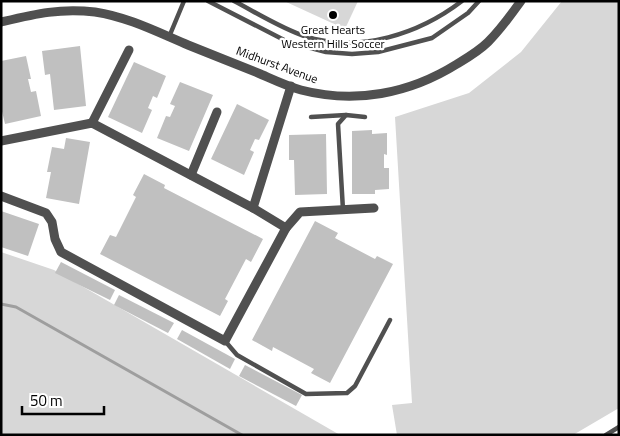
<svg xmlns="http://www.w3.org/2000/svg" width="620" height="436" font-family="'Titillium Web',sans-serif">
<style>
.green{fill:#d7d7d7}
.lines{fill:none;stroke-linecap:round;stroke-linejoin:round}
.stream{stroke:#9e9e9e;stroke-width:3}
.building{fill:#c0c0c0}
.lane{stroke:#505050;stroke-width:4.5}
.street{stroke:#505050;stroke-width:9}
.poi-dot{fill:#000;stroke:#fff;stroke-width:2}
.labels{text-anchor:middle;stroke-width:4.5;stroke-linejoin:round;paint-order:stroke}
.poi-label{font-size:12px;fill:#000;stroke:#fff}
.street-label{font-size:12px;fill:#000;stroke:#fff}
</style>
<rect width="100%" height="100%" fill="#fff"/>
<g class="green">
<polygon points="284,1 358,1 345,29"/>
<polygon points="562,1 619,1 619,408 573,435 397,435 392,405 412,403 395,117 469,93 521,52"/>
<polygon points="1,252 54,270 340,435 1,435"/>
</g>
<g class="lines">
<polyline class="stream" points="1,304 16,307 242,435"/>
</g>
<g class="building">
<polygon points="80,46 86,106 54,110 50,74 45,75 42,51"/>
<polygon points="26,56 31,79 28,79 31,92 36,91 41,116 5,124 1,107 1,61"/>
<polygon points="134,62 166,76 157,98 153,96 148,108 152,110 142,133 108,117"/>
<polygon points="180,82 213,95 189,151 157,138 166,116 170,117 175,106 170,104"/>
<polygon points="237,104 269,120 259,140 255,139 250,150 254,152 244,175 211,159"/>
<polygon points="372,130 372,134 387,133 387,155 384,154 384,168 389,168 389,189 375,190 375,194 352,194 352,131"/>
<polygon points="326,134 327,194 295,195 294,160 289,160 289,135"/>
<polygon points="66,138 90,142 79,204 46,198 51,172 47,172 52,147 64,149"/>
<polygon points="144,174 165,185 164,188 263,239 251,262 246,259 225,299 228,301 220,316 100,254 110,235 116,237 136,197 133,195"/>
<polygon points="1,211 39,224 28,256 1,247"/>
<polygon points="315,221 338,233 335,238 375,259 377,256 393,264 330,383 311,373 314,369 273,347 272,351 252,340"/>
<polygon points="61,262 115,290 110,300 55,273"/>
<polygon points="119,295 174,323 168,333 114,305"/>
<polygon points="182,330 235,359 230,369 177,339"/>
<polygon points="245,365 302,395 296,406 239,376"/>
</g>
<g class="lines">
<g class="lane">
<polyline points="208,1 288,42 326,52 352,54 378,52 432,38 468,13 479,1"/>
<path d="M 234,1 C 257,13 282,29 307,37 C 360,53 419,34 462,1"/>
<polyline points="169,37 184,1"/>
<polyline points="311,117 346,115"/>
<polyline points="343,210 338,124 346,115 365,117"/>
<polyline points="225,341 237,355 306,394 347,393 355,386 390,320"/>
<polyline points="606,435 619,427"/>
</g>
<g class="street">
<path d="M 1,22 C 35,14 59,8 95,12 C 128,17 157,32 188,45 C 211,54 235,64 258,73 C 272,79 286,86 301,90 C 355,104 409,94 457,64 C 467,58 479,51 488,42 C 500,30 511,15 521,1"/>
<polyline points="92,123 129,50"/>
<polyline points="1,141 92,123 253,208 291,86"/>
<polyline points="191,175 217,112"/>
<polyline points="1,196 46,213 52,222 55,239 61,252 225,341 286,228 253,208"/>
<polyline points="286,228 300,212 374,208"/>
</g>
</g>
<circle class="poi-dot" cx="333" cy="15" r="5"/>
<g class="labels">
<g class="poi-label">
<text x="333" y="34">Great Hearts<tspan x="333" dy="14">Western Hills Soccer</tspan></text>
</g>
<g class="street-label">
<text transform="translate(277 65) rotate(20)" y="4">Midhurst Avenue</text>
</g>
</g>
<rect width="620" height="436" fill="none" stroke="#000000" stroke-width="5"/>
<path d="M22 406v8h82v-8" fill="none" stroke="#000000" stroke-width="2.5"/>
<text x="30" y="406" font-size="15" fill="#000000" stroke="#ffffff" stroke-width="4" paint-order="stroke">50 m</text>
</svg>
